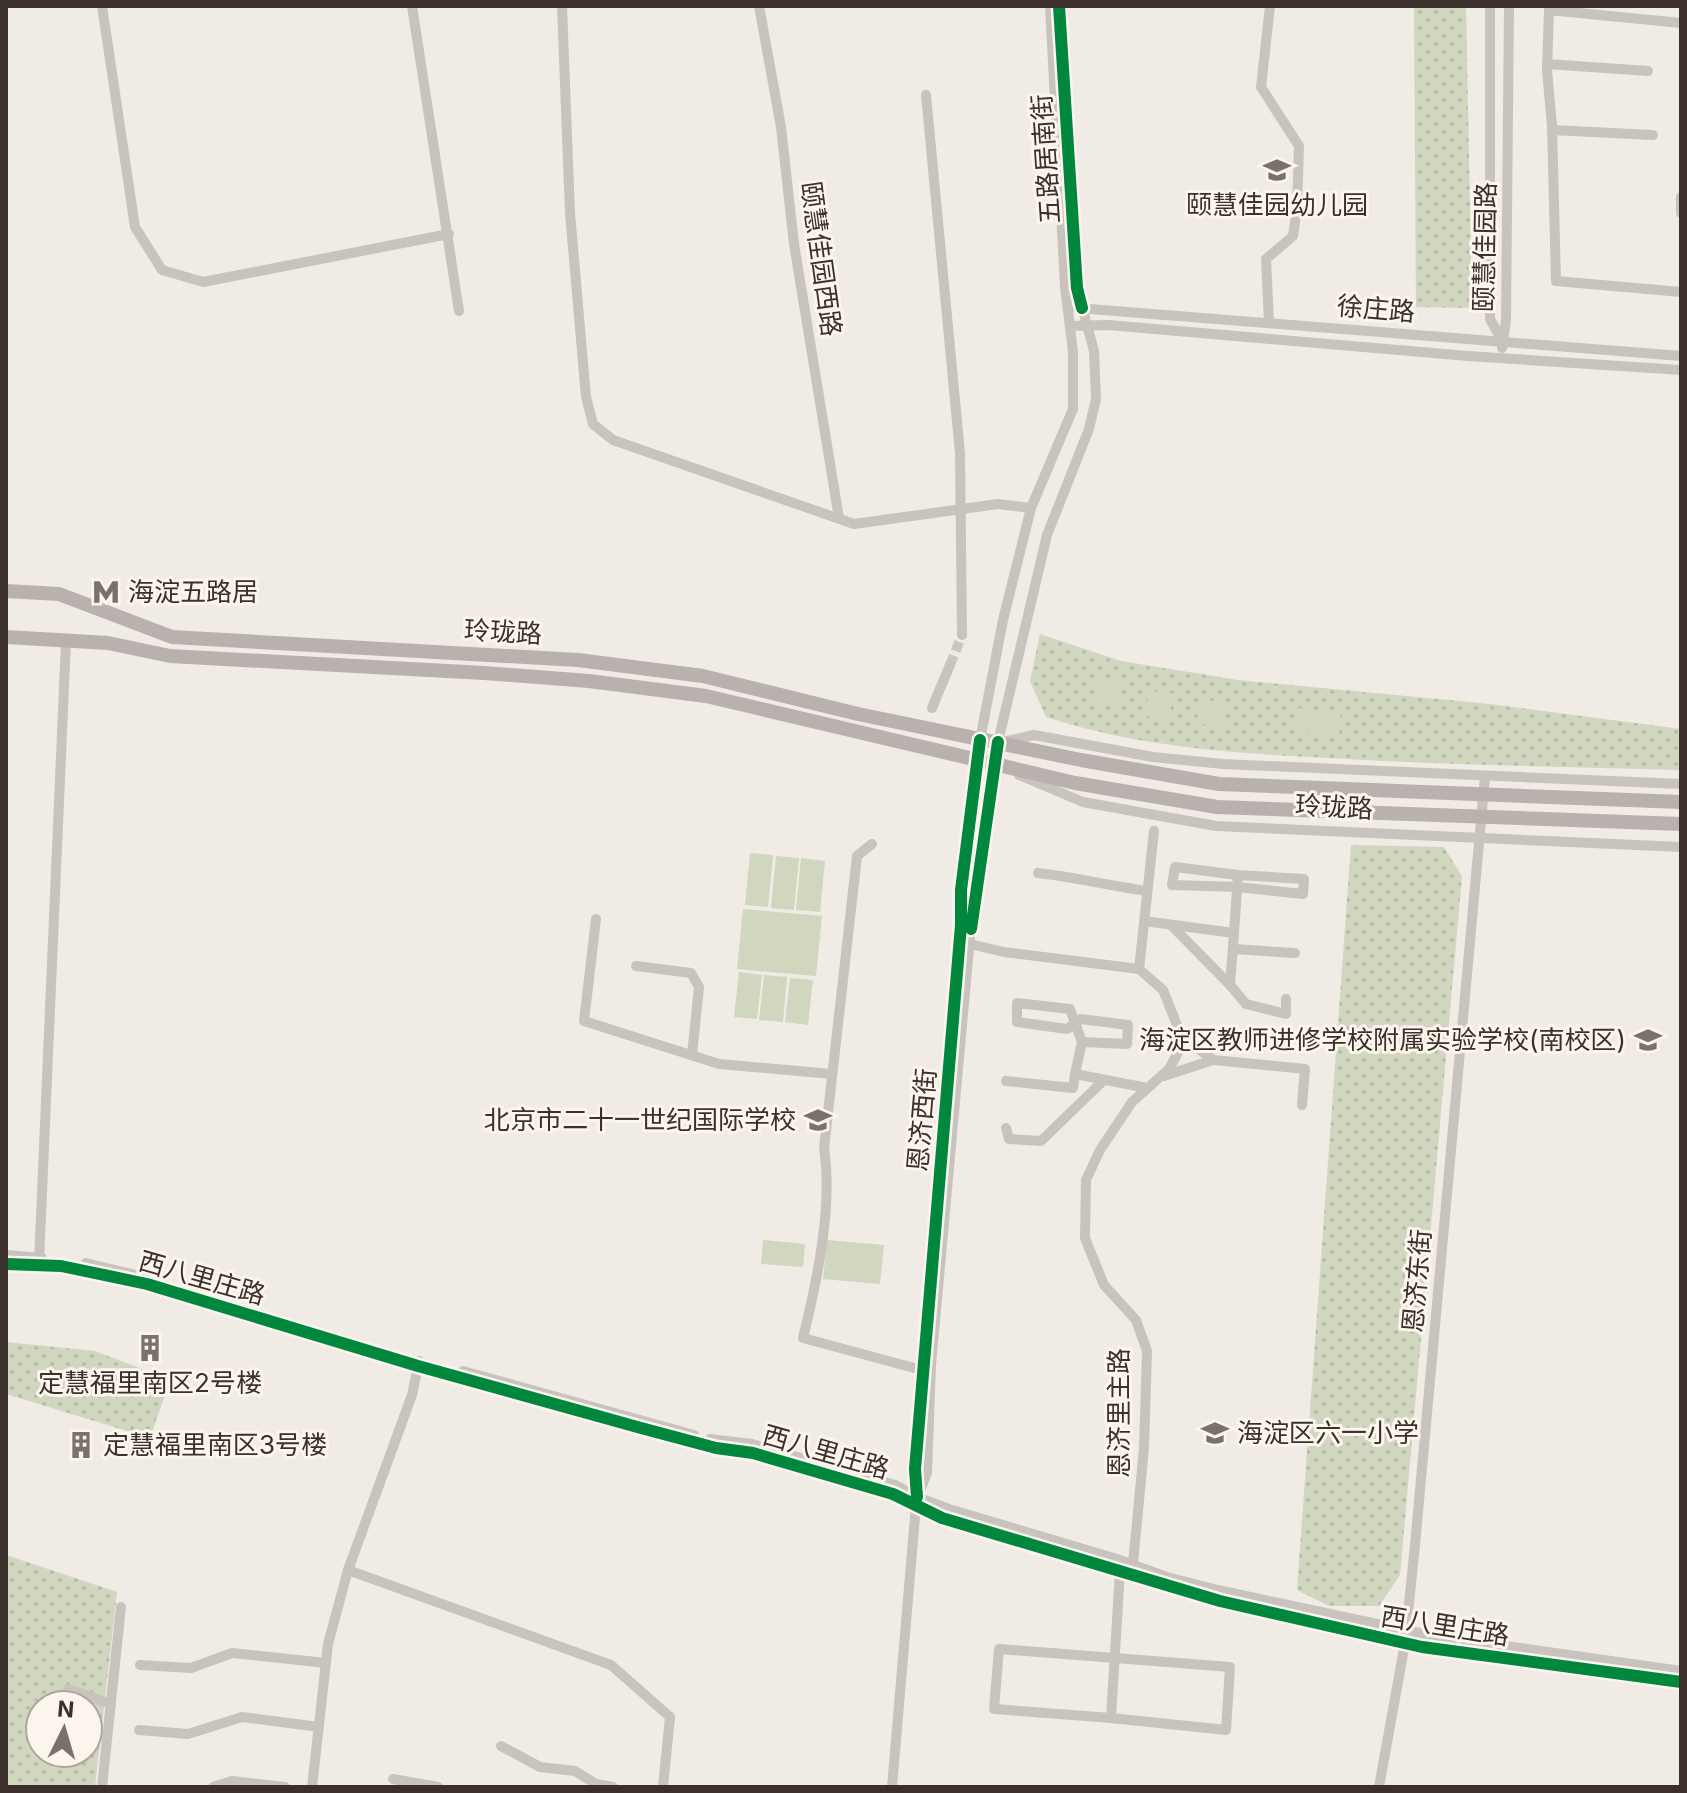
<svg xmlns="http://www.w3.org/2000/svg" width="1687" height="1793" font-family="Inter,'Noto Sans SC',sans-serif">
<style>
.grass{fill:url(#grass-dots);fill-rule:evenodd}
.garden{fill:#d1d6bf}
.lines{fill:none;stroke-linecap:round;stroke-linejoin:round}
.minor-tunnel{stroke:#ccc6c0;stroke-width:10;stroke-dasharray:10 5;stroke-linecap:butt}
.minor{stroke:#c9c3be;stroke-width:10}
.major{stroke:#b8b1ad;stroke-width:14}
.cycleway-casing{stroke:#fbf5ee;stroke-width:17}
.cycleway{stroke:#00873e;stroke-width:12}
.labels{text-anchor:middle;stroke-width:6;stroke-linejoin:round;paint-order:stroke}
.street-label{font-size:26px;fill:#3b302b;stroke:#fbf5ee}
.poi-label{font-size:26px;fill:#3b302b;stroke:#fbf5ee;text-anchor:start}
</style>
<defs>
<pattern id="grass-dots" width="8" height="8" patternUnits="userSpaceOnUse" patternTransform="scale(2)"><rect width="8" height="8" fill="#d1d6bf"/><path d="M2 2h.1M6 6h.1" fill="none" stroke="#b4b8a4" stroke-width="1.8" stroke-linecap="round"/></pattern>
</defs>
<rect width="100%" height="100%" fill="#f0ebe5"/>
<g class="grass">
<polygon points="1414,6 1466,6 1472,308 1416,307"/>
<path d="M 1040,634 L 1121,661 L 1238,680 L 1490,704 L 1681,729 L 1681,770 C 1563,767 1446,765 1328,758 C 1233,753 1137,747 1046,717 L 1030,681 Z"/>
<polygon points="1351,845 1444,847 1462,876 1400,1575 1379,1606 1329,1606 1297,1590"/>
<polygon points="6,1342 95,1351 170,1380 150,1438 6,1394"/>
<path d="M 6,1555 L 117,1592 L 95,1787 L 6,1787 ZM 40,1705 L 88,1705 L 88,1753 L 40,1753 Z"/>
</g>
<g class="garden">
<polygon points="1096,680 1123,682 1120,706 1094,704"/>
<polygon points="1148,691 1172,693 1170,719 1146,716"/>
<polygon points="1199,699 1224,702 1223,726 1197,724"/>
<polygon points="1297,708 1341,712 1339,736 1295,732"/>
<polygon points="750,853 773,855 768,907 745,905"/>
<polygon points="776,856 799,858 794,910 771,908"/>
<polygon points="801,858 825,861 820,912 796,910"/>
<polygon points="743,909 822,916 816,976 737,969"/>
<polygon points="739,972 762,975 757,1019 734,1017"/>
<polygon points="764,975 787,977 783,1022 759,1020"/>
<polygon points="790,978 813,980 808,1025 785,1022"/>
<polygon points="763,1240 805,1244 803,1267 761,1264"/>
<polygon points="827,1240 884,1245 880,1284 823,1279"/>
</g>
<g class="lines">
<polyline class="minor-tunnel" points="950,665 962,635"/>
<g class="minor">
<polyline points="102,6 135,227 162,270 203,282 449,234"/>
<polyline points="412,6 459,311"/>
<polyline points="562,6 570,213 586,397 593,424 613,440 854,524 998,504 1031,508"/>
<polyline points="759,6 781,127 794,244 839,518"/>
<polyline points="1490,6 1490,319 1503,342"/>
<polyline points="1681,23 1549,10 1547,70 1552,126 1556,281 1681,292"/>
<polyline points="1547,64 1648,71"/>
<polyline points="926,95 960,453 962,635"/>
<polyline points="1552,130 1653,135"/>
<polyline points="1681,197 1681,213"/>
<polyline points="1077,308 1681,356"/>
<polyline points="1269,322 1266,259 1293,236 1297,209 1299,146 1261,87 1270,6"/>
<polyline points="1070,326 1108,325 1468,356 1681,370"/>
<polyline points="1502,348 1506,320 1509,6"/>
<polyline points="932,708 950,665"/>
<polyline points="1003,742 1034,735 1153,757 1223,764 1681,784"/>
<polyline points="1019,775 1083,802 1216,826 1681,847"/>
<path d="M 872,844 L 857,856 L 824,1148 C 833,1207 817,1281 803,1338 L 929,1372"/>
<path d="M 1038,873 C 1075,877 1110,886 1147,891"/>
<polyline points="596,919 584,1021 719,1064 832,1074"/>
<polyline points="1144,921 1234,933 1230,985 1171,925"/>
<polyline points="1234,933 1238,875 1304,879 1303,894 1237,887 1172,885 1175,867 1238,875"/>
<polyline points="970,944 1004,952 1139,969 1163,990 1177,1025 1181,1047 1169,1069 1132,1102 1100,1150 1086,1180 1085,1238 1104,1285 1136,1320 1147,1351 1144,1448 1133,1564"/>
<polyline points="1233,949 1295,953"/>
<polyline points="636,966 691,973 699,987 692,1055"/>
<polyline points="1139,969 1154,831"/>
<polyline points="1230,985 1246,1004 1286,1014 1286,999"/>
<polyline points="1082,1042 1070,1009 1017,1003 1017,1022 1067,1029 1081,1019 1128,1025 1127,1044 1082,1042 1075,1074 1147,1088"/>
<polyline points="1213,1060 1305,1069 1302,1105"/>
<polyline points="1164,1076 1213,1060 1178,1033"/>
<polyline points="1006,1081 1073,1088 1075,1074"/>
<polyline points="1006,1128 1009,1139 1041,1141 1104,1080"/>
<polyline points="6,1255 42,1258"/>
<polyline points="39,1262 66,641"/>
<polyline points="86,1263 148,1278"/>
<polyline points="6,1264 61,1266 147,1284 418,1366 641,1428 716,1448 753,1453 893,1494 942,1518 1220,1601 1422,1647 1681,1682"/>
<polyline points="463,1371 694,1435"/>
<polyline points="710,1439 752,1444 895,1485 917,1497 949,1509 1117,1559 1167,1577 1218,1590 1429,1635 1681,1671"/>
<polyline points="918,1495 927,1473 931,1365 971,926 998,742 1047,535 1089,429 1096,399 1094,351 1077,288 1059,6"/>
<polyline points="348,1570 611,1665 670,1717 663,1787"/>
<polyline points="140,1665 191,1668 232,1653 326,1663"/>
<polyline points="68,1689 111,1704"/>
<polyline points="1111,1718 994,1709 999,1649 1230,1667 1226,1730 1111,1718 1120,1571"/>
<polyline points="139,1730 188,1734 242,1717 319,1727"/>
<polyline points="501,1746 540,1767 575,1771 596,1784 613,1787"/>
<polyline points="393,1779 438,1787"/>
<polyline points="102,1787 121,1607"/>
<polyline points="213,1787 232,1781 285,1787"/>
<polyline points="312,1787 328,1644 348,1570 412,1395 419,1361"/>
<polyline points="892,1787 916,1505 915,1469 961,925 961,890 976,761 1003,620 1031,508 1073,409 1073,352 1065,287 1050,6"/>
<polyline points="1379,1787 1405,1643 1415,1545 1485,777"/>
</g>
<g class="major">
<polyline points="6,591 59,594 172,637 578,660 703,676 858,714 1081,760 1219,784 1681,802"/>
<polyline points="6,637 108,643 170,656 484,673 589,681 706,696 1075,783 1217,807 1681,824"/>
</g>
<g class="cycleway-casing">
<g id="cycleway">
<polyline points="1059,6 1077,288 1082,308"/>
<polyline points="971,929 998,742"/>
<polyline points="6,1264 61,1266 147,1284 418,1366 641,1428 716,1448 753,1453 893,1494 942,1518 1220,1601 1422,1647 1681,1682"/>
<polyline points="917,1497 915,1469 961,925 961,890 980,740"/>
</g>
</g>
<use href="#cycleway" class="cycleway"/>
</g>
<defs>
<g id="school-bare" transform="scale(2.16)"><path d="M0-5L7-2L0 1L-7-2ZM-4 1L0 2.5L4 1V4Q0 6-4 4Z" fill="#7a716c" stroke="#fbf5ee" stroke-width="2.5" paint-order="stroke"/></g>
<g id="metro-bare" transform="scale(2.16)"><path d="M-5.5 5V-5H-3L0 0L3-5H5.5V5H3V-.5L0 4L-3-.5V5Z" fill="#7a716c" stroke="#fbf5ee" stroke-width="2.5" paint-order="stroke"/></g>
<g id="building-bare" transform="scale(2.16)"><path d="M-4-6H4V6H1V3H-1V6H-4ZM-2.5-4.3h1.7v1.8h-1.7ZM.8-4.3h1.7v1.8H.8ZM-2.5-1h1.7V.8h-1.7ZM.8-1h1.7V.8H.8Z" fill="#7a716c" stroke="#fbf5ee" stroke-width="2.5" paint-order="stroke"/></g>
</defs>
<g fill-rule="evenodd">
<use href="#school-bare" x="1277" y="170"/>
<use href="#metro-bare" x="106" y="592"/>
<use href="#school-bare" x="1648" y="1040"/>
<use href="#school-bare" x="818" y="1120"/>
<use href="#building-bare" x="150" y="1348"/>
<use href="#school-bare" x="1215" y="1433"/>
<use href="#building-bare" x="81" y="1445"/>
</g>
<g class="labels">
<g class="street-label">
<text transform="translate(1046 159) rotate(-94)" y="9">五路居南街</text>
<text transform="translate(1485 247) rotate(-89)" y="9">颐慧佳园路</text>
<text transform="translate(821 259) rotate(82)" y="9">颐慧佳园西路</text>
<text transform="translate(1376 309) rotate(5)" y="9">徐庄路</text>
<text transform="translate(503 632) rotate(3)" y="9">玲珑路</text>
<text transform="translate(1334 807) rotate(3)" y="9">玲珑路</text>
<text transform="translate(922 1120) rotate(-85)" y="9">恩济西街</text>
<text transform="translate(202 1278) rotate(16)" y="9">西八里庄路</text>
<text transform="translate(1417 1281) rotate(-85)" y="9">恩济东街</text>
<text transform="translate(1119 1413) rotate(-90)" y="9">恩济里主路</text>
<text transform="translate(826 1452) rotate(16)" y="9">西八里庄路</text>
<text transform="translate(1445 1626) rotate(9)" y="9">西八里庄路</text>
</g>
<g class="poi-label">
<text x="1277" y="214" text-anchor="middle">颐慧佳园幼儿园</text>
<text x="128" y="601">海淀五路居</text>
<text x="1626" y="1049" text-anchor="end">海淀区教师进修学校附属实验学校(南校区)</text>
<text x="796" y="1129" text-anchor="end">北京市二十一世纪国际学校</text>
<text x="150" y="1392" text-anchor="middle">定慧福里南区2号楼</text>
<text x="1237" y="1442">海淀区六一小学</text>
<text x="103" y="1454">定慧福里南区3号楼</text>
</g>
</g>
<rect width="1687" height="1793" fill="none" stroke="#3b302b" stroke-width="16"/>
<g transform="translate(64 1729) rotate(5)"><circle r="38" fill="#fbf5ee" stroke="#aea6a0" stroke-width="2"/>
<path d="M0-6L14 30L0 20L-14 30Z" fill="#7a716c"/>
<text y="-12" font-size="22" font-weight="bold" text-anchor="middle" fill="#3b302b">N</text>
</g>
</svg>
